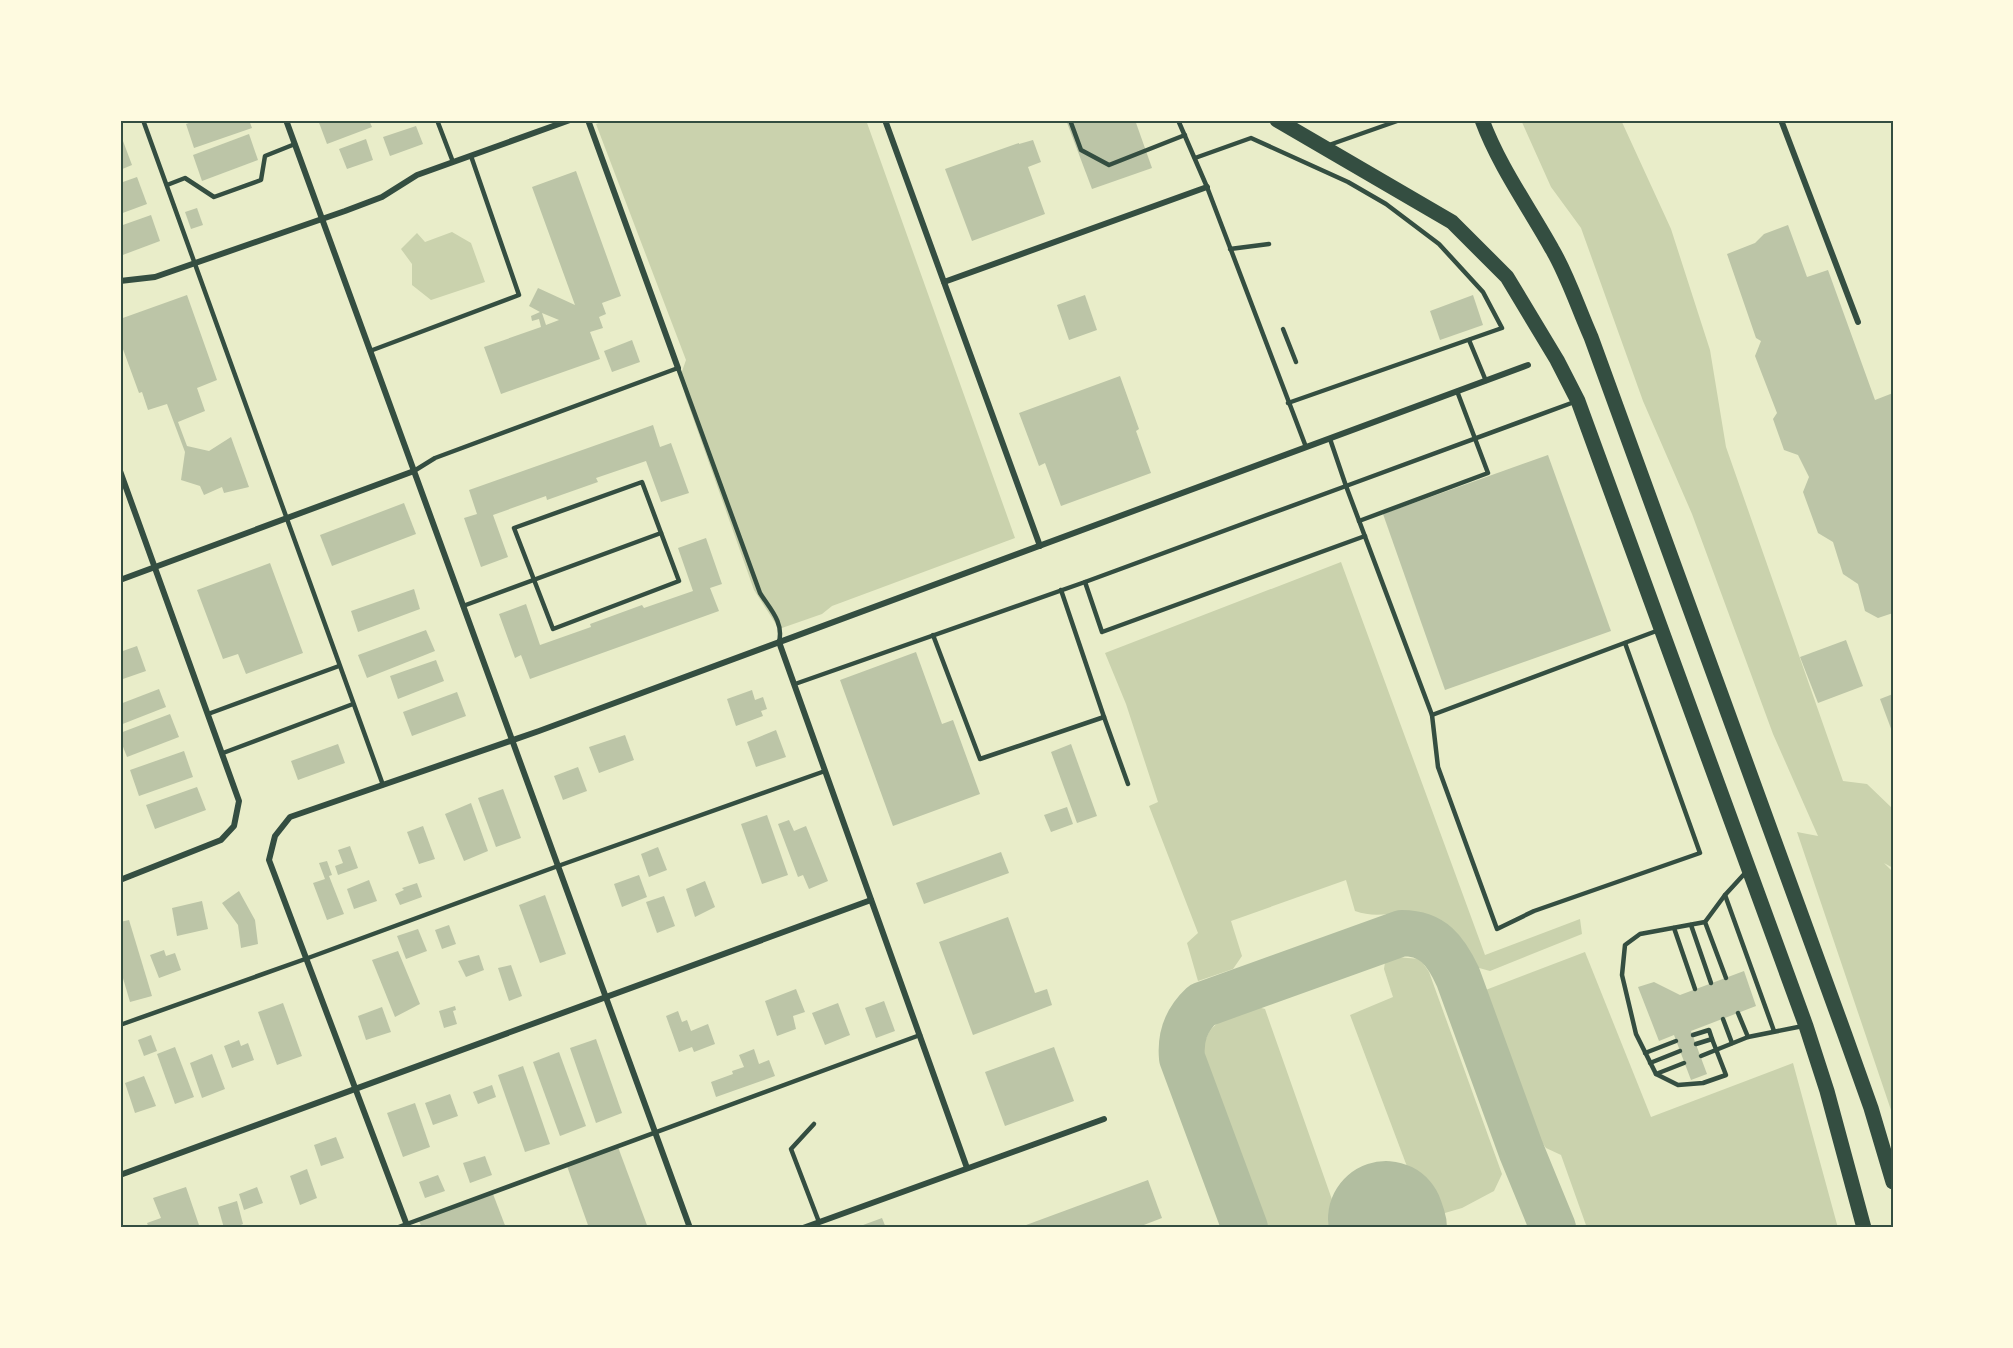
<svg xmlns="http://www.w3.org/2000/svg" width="2013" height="1348" font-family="Barlow,sans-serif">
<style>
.green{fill:#cad2ad}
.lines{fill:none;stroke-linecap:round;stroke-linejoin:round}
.taxiway{stroke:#b2bea0;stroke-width:46}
.runway{stroke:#b2bea0;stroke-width:116}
.building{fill:#bcc5a7;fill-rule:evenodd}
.service{stroke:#344e41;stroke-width:4.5}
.minor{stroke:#344e41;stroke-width:6}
.trunk{stroke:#344e41;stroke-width:15}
.neatline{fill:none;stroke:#344e41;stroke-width:2}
</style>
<rect width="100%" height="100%" fill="#e9edc9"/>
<g class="green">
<polygon points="606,120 866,120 1015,538 832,606 822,614 779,629 754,590 686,398 680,377 686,360 596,124"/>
<polygon points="1521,120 1621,120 1671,229 1710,350 1726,447 1843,781 1867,784 1893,809 1893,868 1884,863 1893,872 1893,1116 1797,832 1818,836 1773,734 1692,514 1643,401 1581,228 1551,187"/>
<polygon points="452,232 471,243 485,282 431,300 412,285 412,264 401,249 417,233 425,242"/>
<path d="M 1341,562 L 1485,955 L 1580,919 L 1582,934 L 1490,971 L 1472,966 C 1468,958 1465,948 1459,940 C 1448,924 1422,912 1402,913 C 1385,914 1371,917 1355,911 L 1346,880 L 1231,921 L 1242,956 L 1233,969 L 1198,981 L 1187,943 L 1198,933 L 1149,806 L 1158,802 L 1126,704 L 1105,653 Z"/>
<polygon points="1585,952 1651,1117 1793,1063 1838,1228 1587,1228 1561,1155 1546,1148 1536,1134 1483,991"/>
<polygon points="1396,957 1420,959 1429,972 1502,1174 1494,1191 1462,1208 1438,1215 1423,1209 1350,1015 1393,997 1384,969 1385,962"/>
<path d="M 1254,1006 L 1265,1009 L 1342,1228 L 1266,1228 L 1203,1063 C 1202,1022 1221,1021 1254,1006 Z"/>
</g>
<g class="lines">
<path class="taxiway" d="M 1245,1228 L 1182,1058 C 1180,1037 1186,1020 1202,1005 L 1402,933 C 1433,933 1446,951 1458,977 L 1521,1150 L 1553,1228"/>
<polyline class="runway" points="1386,1219 1389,1228"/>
</g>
<g class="building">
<polygon points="197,120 249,120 252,128 194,148 186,124"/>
<polygon points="318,120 369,120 372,127 327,144"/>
<polygon points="1066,120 1135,120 1152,168 1092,189"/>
<polygon points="416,126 423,144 390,156 383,137"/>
<polygon points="249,134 258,160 202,181 193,155"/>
<polygon points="366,139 373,160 347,169 339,149"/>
<polygon points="1033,140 1041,162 1028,167 1045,214 972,241 945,169 1019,143 1019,144"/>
<polygon points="123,141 132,165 120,170 120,142"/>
<path d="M 576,171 L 621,296 L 602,303 L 606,314 L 599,317 L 603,328 L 590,332 L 600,359 L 501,394 L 484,347 L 541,327 L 539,319 L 532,321 L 531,316 L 540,312 L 529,306 L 538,288 L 575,305 L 532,187 ZM 542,313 L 559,320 L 546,325 Z"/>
<polygon points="137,177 147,204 120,214 120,183"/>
<polygon points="197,208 203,225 191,229 185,212"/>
<polygon points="151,215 160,241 120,256 120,226"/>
<polygon points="1788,225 1807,277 1828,270 1875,400 1893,393 1893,613 1878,618 1865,611 1858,584 1843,574 1833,542 1818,533 1803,492 1809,477 1798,455 1784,450 1773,419 1777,413 1755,356 1761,341 1756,338 1727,254 1755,243 1764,234"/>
<polygon points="187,295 217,380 197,388 205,411 178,422 187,446 209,451 231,437 249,487 224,493 222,487 204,495 200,486 181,480 185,452 167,404 148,410 142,392 139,393 120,341 120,319"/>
<polygon points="1085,295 1097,330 1069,340 1057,305"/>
<polygon points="1473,295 1483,325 1440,340 1430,311"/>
<polygon points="632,340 640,362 612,372 604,351"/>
<polygon points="1120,376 1139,429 1136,431 1151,473 1061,506 1045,463 1039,466 1019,413"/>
<polygon points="653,425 660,447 671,443 689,493 661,502 646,461 596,478 598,482 547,500 546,496 493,515 508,557 481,567 464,518 477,514 469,490"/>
<polygon points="1548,455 1611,631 1445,690 1383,514"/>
<polygon points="404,503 416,534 332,566 320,535"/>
<polygon points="706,538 722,584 710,588 719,611 530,679 521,655 515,658 499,614 526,604 540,645 591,627 590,624 642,605 644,608 693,591 678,548"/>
<polygon points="270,563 303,653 246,674 238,654 223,659 197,590"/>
<polygon points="414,589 420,609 358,632 351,611"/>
<polygon points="426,630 435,651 367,678 358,655"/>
<polygon points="1846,640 1863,686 1818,703 1800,657"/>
<polygon points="137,646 146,671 120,680 120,652"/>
<polygon points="916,652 942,724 953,720 980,794 893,826 840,680"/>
<polygon points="436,660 444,681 398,699 390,676"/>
<polygon points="159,689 166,707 120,725 120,704"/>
<polygon points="752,690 755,700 763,697 767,709 761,711 763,716 736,726 727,699"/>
<polygon points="457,692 466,716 412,736 403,712"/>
<polygon points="1893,694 1893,734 1880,699"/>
<polygon points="170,714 179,737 127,757 120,739 120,733"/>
<polygon points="776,730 786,757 756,767 747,742"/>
<polygon points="625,735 634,760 599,773 589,747"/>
<polygon points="338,744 345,763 298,780 291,761"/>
<polygon points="1071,744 1097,816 1077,823 1051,752"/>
<polygon points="184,751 193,777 139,796 130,770"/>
<polygon points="578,767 587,791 563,800 554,776"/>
<polygon points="197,787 206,810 155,829 146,805"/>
<polygon points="503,789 521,838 496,847 478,798"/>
<polygon points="471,803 488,851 464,861 445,814"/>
<polygon points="1067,807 1073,824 1051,832 1044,815"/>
<polygon points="767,815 788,875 762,884 741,824"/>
<polygon points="789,820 794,831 806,826 828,881 809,889 803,875 798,877 778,824"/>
<polygon points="423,826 435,859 419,864 407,832"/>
<polygon points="350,846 358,868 338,875 335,866 343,863 338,850"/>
<polygon points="658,847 667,870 649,877 641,854"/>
<polygon points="1001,852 1009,873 924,904 916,883"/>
<polygon points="327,861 332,875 329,876 344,914 327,920 313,883 325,879 319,863"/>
<polygon points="639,875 647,897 622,907 614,884"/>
<polygon points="369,880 377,901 354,909 347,889"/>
<polygon points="705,881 715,907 695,917 686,889"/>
<polygon points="417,883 422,897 400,905 395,894 404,890 402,888"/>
<polygon points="239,891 255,920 258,944 241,948 238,925 222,903"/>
<polygon points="545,895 566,954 540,963 519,905"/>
<polygon points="664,896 675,926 657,933 646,902"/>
<polygon points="202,901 208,929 177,936 172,908"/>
<polygon points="1008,917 1035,993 1047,989 1052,1005 973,1035 939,942"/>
<polygon points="129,920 152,996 130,1002 120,968 120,922"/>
<polygon points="449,925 456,944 442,949 435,930"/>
<polygon points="418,929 427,951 406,959 397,936"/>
<polygon points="164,950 166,956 175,953 181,970 159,978 150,955"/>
<polygon points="398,951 420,1004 395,1017 372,960"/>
<polygon points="479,955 484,970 466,977 458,961"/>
<polygon points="511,965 522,996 509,1001 498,968"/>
<polygon points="1744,971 1756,1006 1691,1031 1707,1074 1691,1080 1674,1035 1659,1041 1638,987 1654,982 1680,995"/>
<polygon points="796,989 805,1012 793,1016 796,1029 777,1036 765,1001"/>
<polygon points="884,1001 895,1031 876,1038 865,1008"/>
<polygon points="283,1003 302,1056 277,1065 258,1012"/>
<polygon points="838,1003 850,1035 825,1045 812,1013"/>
<polygon points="455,1006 456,1010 453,1011 457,1024 444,1028 439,1011"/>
<polygon points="382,1007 391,1032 366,1040 358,1016"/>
<polygon points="678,1011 682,1022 687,1020 691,1031 708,1024 715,1044 694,1052 692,1047 679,1052 666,1016"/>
<polygon points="151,1035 157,1051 144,1056 138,1040"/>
<polygon points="596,1039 622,1113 596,1123 570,1048"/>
<polygon points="239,1040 241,1046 248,1043 254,1060 232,1068 224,1046"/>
<polygon points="175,1047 194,1097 175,1104 157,1054"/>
<polygon points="1054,1047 1074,1101 1005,1126 985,1072"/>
<polygon points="754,1049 759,1064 769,1060 775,1076 716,1097 711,1082 733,1074 732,1071 744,1067 739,1055"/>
<polygon points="559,1052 586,1126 560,1136 533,1062"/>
<polygon points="212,1054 225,1089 202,1098 190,1063"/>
<polygon points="523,1066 550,1144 525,1152 498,1075"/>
<polygon points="144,1076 156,1106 135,1113 125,1083"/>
<polygon points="492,1085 496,1097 478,1104 473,1092"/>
<polygon points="450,1094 458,1116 433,1125 425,1103"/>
<polygon points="415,1103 430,1147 403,1157 387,1113"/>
<polygon points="336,1137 344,1158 321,1166 314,1145"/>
<polygon points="618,1147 648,1228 589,1228 567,1166"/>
<polygon points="485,1156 492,1175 470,1183 463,1163"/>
<polygon points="307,1169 317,1198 300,1205 290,1176"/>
<polygon points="438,1175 445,1191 425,1198 419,1182"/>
<polygon points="1148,1180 1162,1218 1136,1228 1018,1228"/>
<polygon points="186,1187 200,1228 149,1228 147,1223 161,1218 153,1198"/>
<polygon points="257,1187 263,1203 244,1210 239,1194"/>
<polygon points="493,1194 506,1228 422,1228 419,1221"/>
<polygon points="237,1201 243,1224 235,1228 224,1228 218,1207"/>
<polygon points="882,1218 886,1228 855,1228"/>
</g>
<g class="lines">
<g class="service">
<polyline points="143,120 383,785"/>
<polyline points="437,120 453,162"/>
<polyline points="1070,120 1081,150 1109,165 1185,135"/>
<polyline points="1178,120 1207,187 1306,447"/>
<polyline points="1329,145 1400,120"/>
<polyline points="1195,158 1251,138 1348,182 1386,204 1439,244 1483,292 1502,328 1288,403"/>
<polyline points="167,185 185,178 214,197 261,180 265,156 295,144"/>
<polyline points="1230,249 1269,244"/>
<polyline points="1283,329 1296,362"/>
<polyline points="1469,340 1486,381"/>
<polyline points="370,351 519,295 471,156"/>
<polyline points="1577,401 1346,486 1432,715 1659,630"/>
<polyline points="1330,439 1346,486 1085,582 1102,632 1365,536"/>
<path d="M 414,471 L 435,458 L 678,368 L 760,593 C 770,609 784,622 779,642"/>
<polygon points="642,482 679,581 553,629 514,528"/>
<polyline points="1359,521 1488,473 1457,391"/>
<polyline points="463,606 661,533"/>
<polyline points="933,635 980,759 1104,717 1061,590"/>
<polyline points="795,684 1085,582"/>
<polyline points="208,714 339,666"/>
<polyline points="1432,715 1438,767 1497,929 1534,911 1700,853 1625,643"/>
<polyline points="1104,717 1128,784"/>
<polyline points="223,753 353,704"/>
<polyline points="1725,895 1774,1031"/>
<polyline points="1691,925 1711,983"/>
<polyline points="1674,928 1695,989"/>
<polyline points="1726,978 1705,922 1725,895 1747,871"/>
<polyline points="1738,1013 1748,1037 1803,1026"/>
<polyline points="1723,1019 1732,1043"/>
<polyline points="120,1025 308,958 558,866 825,771"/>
<polyline points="1693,1035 1709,1030 1712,1039"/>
<polyline points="1645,1053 1676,1041"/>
<polyline points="1701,1056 1748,1037"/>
<polyline points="1650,1063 1680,1051"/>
<polyline points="1684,1063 1656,1074 1636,1034 1622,975 1625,945 1640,934 1705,922"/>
<polyline points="1656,1074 1678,1085 1703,1083 1726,1075 1712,1039 1696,1044"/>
<polyline points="814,1124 791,1149 819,1222"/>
<polyline points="396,1228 920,1035"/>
</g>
<g class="minor">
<polyline points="286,120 690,1228"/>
<polyline points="588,120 678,368"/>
<polyline points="885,120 1040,546"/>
<polyline points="1781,120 1858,322"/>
<polyline points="120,281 155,277 345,211 382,197 417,175 570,120"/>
<polyline points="944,282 1207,187"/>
<polyline points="120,471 239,801 234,826 221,840 120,880"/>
<polyline points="120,580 414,471"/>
<polyline points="779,642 967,1168"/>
<polyline points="120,1175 871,900"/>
<polyline points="408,1228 269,860 275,836 290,817 539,731 1528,365"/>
<polyline points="803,1228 1104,1119"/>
</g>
<g class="trunk">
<polyline points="1277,120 1452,222 1507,277 1557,360 1578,401 1806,1026 1827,1091 1864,1228"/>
<path d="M 1482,120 C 1499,166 1528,206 1552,249 C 1568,276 1578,308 1591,337 L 1845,1035 L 1871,1108 L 1893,1182"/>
</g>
</g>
<rect width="2013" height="1348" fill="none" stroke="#fefae0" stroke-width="243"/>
<rect x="122" y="122" width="1770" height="1104" class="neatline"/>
</svg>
